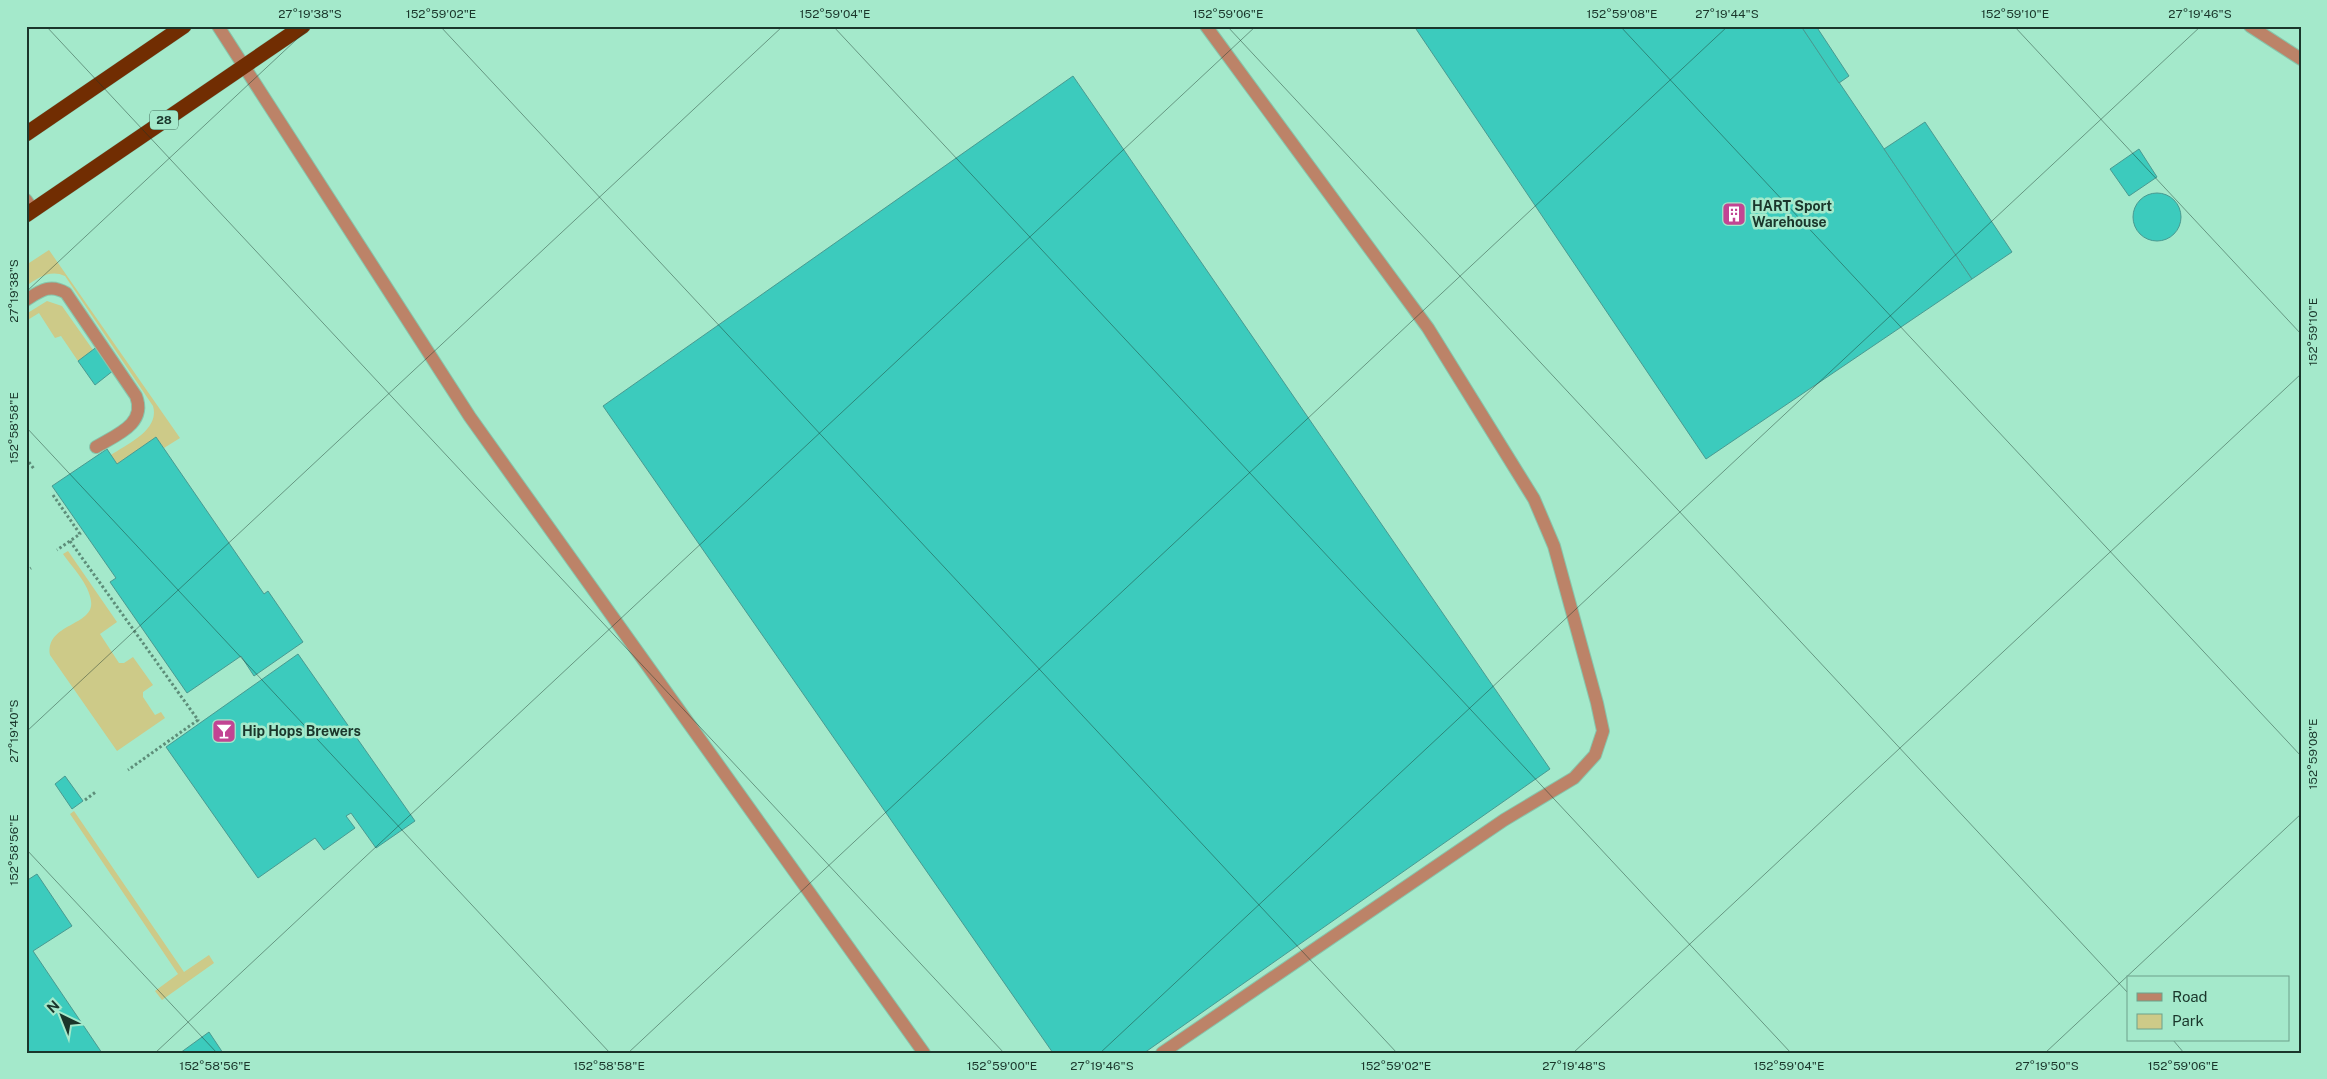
<svg xmlns="http://www.w3.org/2000/svg" width="2327" height="1079" font-family="'Public Sans',sans-serif">
<style>
.green{fill:#cdca88}
.building{fill:#3ccbbd;stroke:#499a91}
.lines{fill:none;stroke-linecap:round;stroke-linejoin:round}
.minor-casing{stroke:#88c5ab;stroke-width:14}
.highway-casing{stroke:#88c5ab;stroke-width:16}
.path{stroke:#5d8d79;stroke-width:3;stroke-dasharray:2.5 2.5;stroke-linecap:butt}
.minor{stroke:#bc8368;stroke-width:12}
.highway{stroke:#712d02;stroke-width:15}
.ticks{fill:none;stroke:#1a362b;stroke-width:1;stroke-opacity:0.45}
.labels{text-anchor:middle;stroke-width:5;stroke-linejoin:round;paint-order:stroke}
.shield{fill:#a4e9cb;stroke:#436c5b;stroke-width:1}
.shield-label{font-size:12px;font-weight:bold;fill:#1a362b}
.poi-label{font-size:14px;font-weight:bold;fill:#1a362b;stroke:#a4e9cb;text-anchor:start}
.neatline{fill:none;stroke:#1a362b;stroke-width:2}
.ticks-label{font-size:12px;text-anchor:middle;fill:#1a362b}
</style>
<rect width="100%" height="100%" fill="#a4e9cb"/>
<g class="green">
<path d="M 49,250 L 180,438 L 164,448 L 156,437 L 117,464 L 111,455 C 127,444 160,430 153,406 L 65,276 C 50,269 38,278 26,286 L 26,265 Z"/>
<polygon points="47,301 62,306 93,350 78,361 63,339 61,336 55,338 39,313 26,321 26,314"/>
<path d="M 68,551 L 117,622 L 100,634 L 119,663 L 124,663 L 133,657 L 153,685 L 143,692 L 143,697 L 155,715 L 161,712 L 165,718 L 117,751 L 50,655 C 45,623 95,626 91,601 C 89,584 72,567 63,554 Z"/>
<polygon points="74,811 184,972 209,955 214,963 162,1000 155,991 178,974 70,814"/>
</g>
<g class="building">
<polygon points="1414,26 1801,26 1972,279 1706,459"/>
<polygon points="1801,26 1816,26 1849,76 1839,83"/>
<polygon points="1073,76 1550,769 1144,1053 1053,1053 603,406"/>
<polygon points="1925,122 2012,252 1972,279 1884,149"/>
<polygon points="2139,149 2157,177 2129,196 2110,169"/>
<circle cx="2157" cy="217" r="24"/>
<polygon points="98,346 114,370 95,385 78,361"/>
<polygon points="156,437 264,594 268,591 303,642 254,676 241,656 187,693 110,582 116,578 52,486 107,449 117,464"/>
<polygon points="298,654 415,821 376,848 351,813 346,816 355,828 324,850 315,838 258,878 166,747"/>
<polygon points="65,776 83,801 72,809 55,784"/>
<polygon points="37,874 72,926 33,951 102,1053 26,1053 26,881"/>
<polygon points="209,1032 223,1053 180,1053"/>
</g>
<g class="lines">
<g class="minor-casing">
<g id="minor">
<polyline points="218,26 470,417 924,1053"/>
<polyline points="2250,26 2301,59"/>
<polyline points="26,200 33,210"/>
<path d="M 26,300 C 40,291 50,283 66,293 L 136,396 C 147,424 116,435 96,447"/>
<polyline points="1162,1053 1504,820 1574,778 1595,755 1603,731 1597,703 1554,546 1534,499 1428,328 1206,26"/>
</g>
</g>
<g class="highway-casing">
<g id="highway">
<polyline points="26,134 184,26"/>
<polyline points="26,215 303,26"/>
</g>
</g>
<g class="path">
<polyline points="26,458 34,469"/>
<polyline points="53,495 80,534 57,550"/>
<polyline points="70,541 198,720 128,770"/>
<polyline points="26,571 31,568"/>
<polyline points="85,800 97,791"/>
</g>
<use href="#minor" class="minor"/>
<use href="#highway" class="highway"/>
</g>
<path class="ticks" d="M 46,26 L 1004,1053M 440,26 L 1397,1053M 833,26 L 1791,1053M 1227,26 L 2128,993M 1620,26 L 2301,756M 2014,26 L 2301,334M 26,292 L 311,26M 26,427 L 610,1053M 26,732 L 783,26M 26,849 L 217,1053M 2173,1040 L 2184,1053M 155,1053 L 1256,26M 628,1053 L 1728,26M 1100,1053 L 2201,26M 1573,1053 L 2301,374M 2045,1053 L 2301,814"/>
<defs>
<g id="building-square" transform="scale(1.25)"><rect x="-9" y="-9" width="18" height="18" rx="4" fill="#c24593" stroke="#a4e9cb"/><path d="M-4-6H4V6H1V3H-1V6H-4ZM-2.5-4.3h1.7v1.8h-1.7ZM.8-4.3h1.7v1.8H.8ZM-2.5-1h1.7V.8h-1.7ZM.8-1h1.7V.8H.8Z" fill="#fff"/></g>
<g id="bar-square" transform="scale(1.25)"><rect x="-9" y="-9" width="18" height="18" rx="4" fill="#c24593" stroke="#a4e9cb"/><path d="M-6-5H6L.8 .8V4.5H3.5V6h-7V4.5H-.8V.8Z" fill="#fff"/></g>
</defs>
<g fill-rule="evenodd">
<use href="#building-square" x="1734" y="214"/>
<use href="#bar-square" x="224" y="731"/>
</g>
<g class="labels">
<rect class="shield" x="150" y="110.5" width="28" height="19" rx="4"/>
<g class="shield-label">
<text x="164" y="124">28</text>
</g>
<g class="poi-label">
<text x="1752" y="211">HART Sport<tspan x="1752" dy="16">Warehouse</tspan></text>
<text x="242" y="736">Hip Hops Brewers</text>
</g>
</g>
<rect width="2327" height="1079" fill="none" stroke="#a4e9cb" stroke-width="55"/>
<rect x="2127" y="976" width="162" height="65" fill="#a4e9cb" stroke="#6da18b"/>
<rect x="2137" y="993" width="25" height="8" fill="#bc8368" stroke="#6da18b"/>
<text x="2172" y="1002" font-size="15" fill="#1a362b">Road</text>
<rect x="2137" y="1014" width="25" height="15" fill="#cdca88" stroke="#6da18b"/>
<text x="2172" y="1026" font-size="15" fill="#1a362b">Park</text>
<g transform="translate(62 1016) rotate(317)" stroke="#a4e9cb" stroke-width="4" paint-order="stroke">
<path d="M0-4L9 19L0 12L-9 19Z" fill="#1a362b"/>
<text y="-8" font-size="14" font-weight="bold" text-anchor="middle" fill="#1a362b">N</text>
</g>
<rect x="28" y="28" width="2272" height="1024" class="neatline"/>
<g class="ticks-label">
<text x="310" y="18">27°19'38"S</text>
<text x="441" y="18">152°59'02"E</text>
<text x="835" y="18">152°59'04"E</text>
<text x="1228" y="18">152°59'06"E</text>
<text x="1622" y="18">152°59'08"E</text>
<text x="1727" y="18">27°19'44"S</text>
<text x="2015" y="18">152°59'10"E</text>
<text x="2200" y="18">27°19'46"S</text>
<text transform="translate(14 291) rotate(-90)" y="4">27°19'38"S</text>
<text transform="translate(2313 332) rotate(-90)" y="4">152°59'10"E</text>
<text transform="translate(14 428) rotate(-90)" y="4">152°58'58"E</text>
<text transform="translate(14 731) rotate(-90)" y="4">27°19'40"S</text>
<text transform="translate(2313 754) rotate(-90)" y="4">152°59'08"E</text>
<text transform="translate(14 850) rotate(-90)" y="4">152°58'56"E</text>
<text x="215" y="1070">152°58'56"E</text>
<text x="609" y="1070">152°58'58"E</text>
<text x="1002" y="1070">152°59'00"E</text>
<text x="1102" y="1070">27°19'46"S</text>
<text x="1396" y="1070">152°59'02"E</text>
<text x="1574" y="1070">27°19'48"S</text>
<text x="1789" y="1070">152°59'04"E</text>
<text x="2047" y="1070">27°19'50"S</text>
<text x="2183" y="1070">152°59'06"E</text>
</g>
</svg>
